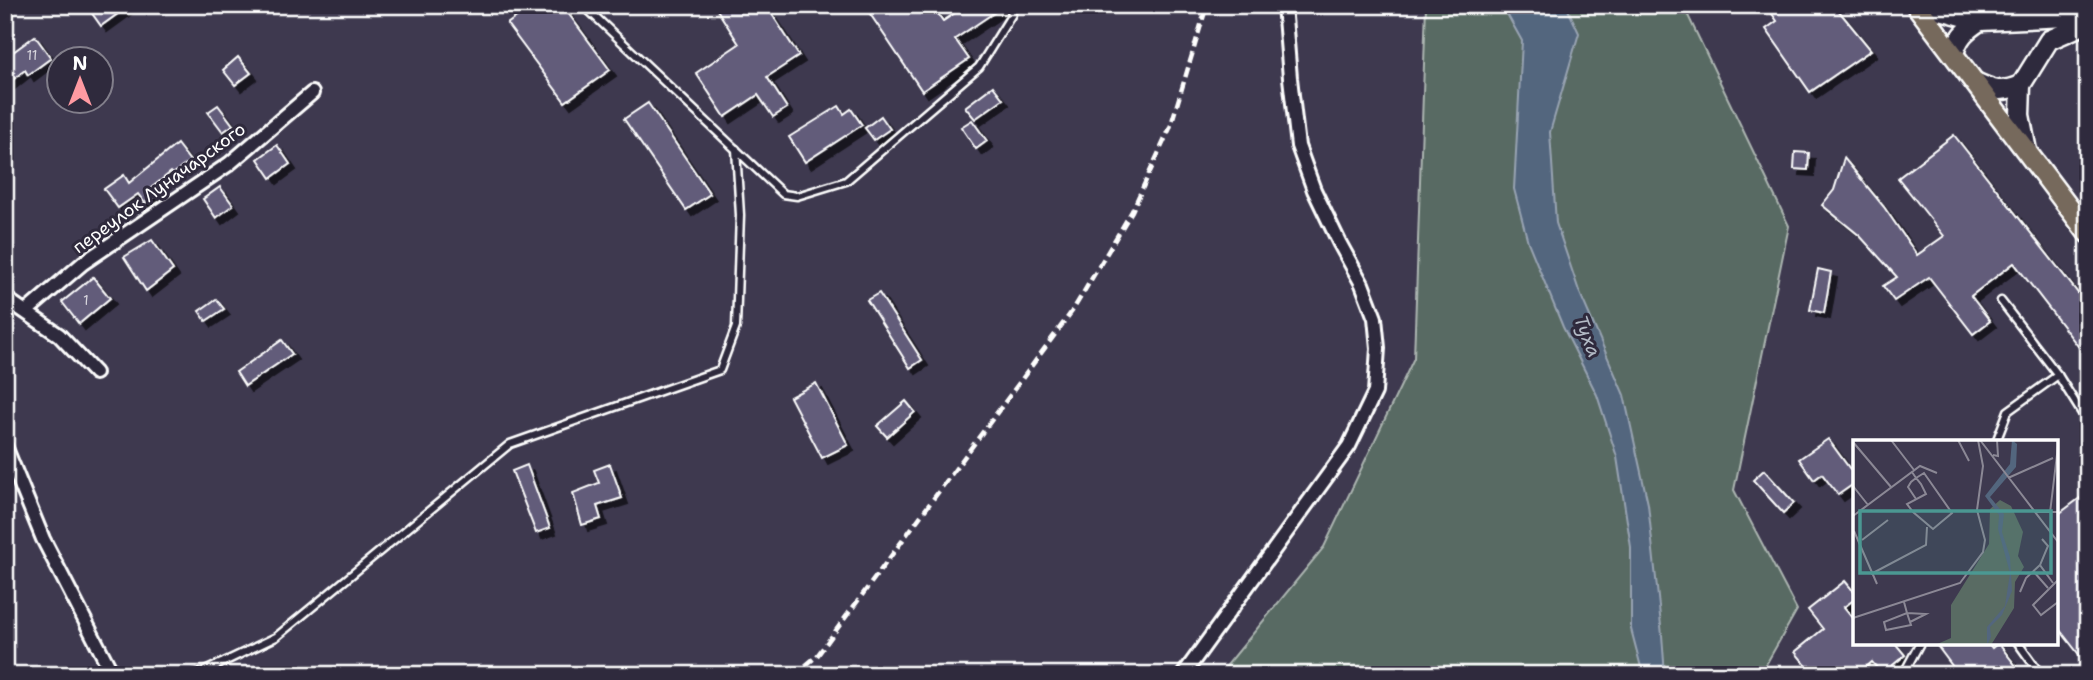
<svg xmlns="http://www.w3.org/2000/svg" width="2093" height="680" font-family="'Shantell Sans',sans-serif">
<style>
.green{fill:#596b63;stroke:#acb5b1;stroke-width:2}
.water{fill:#53667e;stroke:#98a3b2;stroke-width:2}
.building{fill:#625c7a;stroke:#fff;stroke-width:2;filter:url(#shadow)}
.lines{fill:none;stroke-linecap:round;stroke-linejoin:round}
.lane-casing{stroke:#fff;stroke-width:11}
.street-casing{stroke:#fff;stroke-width:18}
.secondary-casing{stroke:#fff;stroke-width:23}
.primary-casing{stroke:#fff;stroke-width:24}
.lane{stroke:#2f2a3d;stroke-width:6}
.street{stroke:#2f2a3d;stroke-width:12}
.secondary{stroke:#2f2a3d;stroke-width:18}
.primary{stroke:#76695c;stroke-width:19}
.rail{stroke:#fff;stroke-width:4.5;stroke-dasharray:10 5;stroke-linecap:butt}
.labels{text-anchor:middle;stroke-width:6;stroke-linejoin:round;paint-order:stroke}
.number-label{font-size:14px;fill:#d8d6de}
.street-label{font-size:18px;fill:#fff;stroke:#2f2a3d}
.water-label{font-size:19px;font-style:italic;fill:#b2bac5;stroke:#2f2a3d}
.inset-road{fill:none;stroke:#8b8895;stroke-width:2}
.view{fill:#4b9892;fill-opacity:0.15;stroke:#4b9892;stroke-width:3.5}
.inset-edge{fill:none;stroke:#fff;stroke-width:3.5}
</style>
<defs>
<filter id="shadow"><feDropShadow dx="6" dy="6" stdDeviation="0" flood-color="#0009"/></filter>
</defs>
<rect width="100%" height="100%" fill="#3e394f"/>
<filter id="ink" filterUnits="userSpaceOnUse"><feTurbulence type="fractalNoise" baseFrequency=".0143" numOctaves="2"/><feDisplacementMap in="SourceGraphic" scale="14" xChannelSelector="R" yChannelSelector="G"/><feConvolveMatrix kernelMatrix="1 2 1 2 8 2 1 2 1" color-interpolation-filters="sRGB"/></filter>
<g filter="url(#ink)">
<polygon class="green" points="1426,5 1683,5 1789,226 1734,490 1797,610 1760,675 1219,675 1324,547 1414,358"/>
<polygon class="water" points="1502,5 1566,5 1579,33 1550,132 1556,223 1579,291 1624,395 1648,504 1662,635 1665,675 1643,675 1631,629 1631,547 1617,457 1597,395 1563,327 1528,242 1514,189 1522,41"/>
<g class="building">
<polygon points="86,5 130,5 101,26"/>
<polygon points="533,5 562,5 610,70 565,102 507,24"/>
<polygon points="714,5 766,5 799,56 767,77 787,108 773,117 758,95 725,117 696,73 739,44"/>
<polygon points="864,5 932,5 943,21 967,5 1004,6 955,39 969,59 922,91"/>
<polygon points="1766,5 1834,5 1871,50 1810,92 1766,29 1777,21"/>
<polygon points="35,36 51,58 28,75 25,70 5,86 5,58"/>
<polygon points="238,57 251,73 235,85 223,70"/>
<polygon points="993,86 1003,99 975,119 965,107"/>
<polygon points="648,103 710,194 686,210 624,119"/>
<polygon points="218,105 233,125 223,132 208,112"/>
<polygon points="839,106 844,114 851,109 862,125 805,162 789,137"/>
<polygon points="881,116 890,129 874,140 865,128"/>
<polygon points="972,120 987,141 976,149 961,127"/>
<polygon points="1954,135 2088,306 2088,359 2014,263 1971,296 1990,321 1973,334 1929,277 1894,301 1883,286 1897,277 1860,236 1822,205 1834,190 1844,158 1884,207 1917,255 1944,236 1898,178"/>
<polygon points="177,144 190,161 173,174 171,172 150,189 155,196 145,203 138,194 118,208 104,189 124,175 129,183"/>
<polygon points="277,145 290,164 271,178 258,159"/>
<polygon points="1795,152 1809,153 1808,170 1794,169"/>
<polygon points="220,187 233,205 216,218 203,199"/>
<polygon points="152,240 173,270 146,291 124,257"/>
<polygon points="1818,269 1831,272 1824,313 1810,310"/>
<polygon points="93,277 110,298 79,324 62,302"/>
<polygon points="879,293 922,360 910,368 867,300"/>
<polygon points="216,299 224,309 206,321 199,311"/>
<polygon points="282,340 292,354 245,386 236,372"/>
<polygon points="816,383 848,445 822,458 790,397"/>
<polygon points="906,401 915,412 887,437 877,426"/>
<polygon points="1828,439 1850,469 1855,465 1855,483 1838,495 1822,474 1814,480 1799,459"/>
<polygon points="610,464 622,498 597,506 601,519 582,525 573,493 599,483 594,470"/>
<polygon points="527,465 550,528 536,533 512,471"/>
<polygon points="1764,470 1794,503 1783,513 1753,480"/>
<polygon points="2088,492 2088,666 2056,625 2056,516"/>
<polygon points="1845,581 1855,593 1855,599 1844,607 1855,620 1855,643 1895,643 1905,655 1882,674 1872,662 1857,675 1814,675 1795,652 1823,629 1808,610"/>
<polygon points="1935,643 1988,643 1992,648 1998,643 2023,675 1959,675"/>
</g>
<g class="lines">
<g class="lane-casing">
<g id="lane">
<polyline points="583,5 783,194 797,196 846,181 979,67 1012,14 1010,5"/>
<polyline points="2058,375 2088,423"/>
<polyline points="1996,442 2008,411 2058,375 2001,301"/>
<polyline points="2018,643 2041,675"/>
<polyline points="189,675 203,672 276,637 510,444 720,370 736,327 740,215 736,149"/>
<polyline points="1898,675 1906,669 1920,643"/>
</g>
</g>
<g class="street-casing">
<g id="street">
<polyline points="5,298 59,335 95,373"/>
<polyline points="27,311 83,263 229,164 312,93"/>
<polyline points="5,446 43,539 113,675"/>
<polyline points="1183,675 1349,446 1375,392 1378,348 1375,318 1362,284 1340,244 1314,190 1298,146 1290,78 1284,5"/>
</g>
</g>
<g class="secondary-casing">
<g id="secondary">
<polyline points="1923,5 1980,21 2088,16"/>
<path d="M 1954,55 C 1957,38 1966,30 1980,21"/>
<path d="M 1975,82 C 1994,91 2001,93 2021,85"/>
<polyline points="2027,151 2020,115 2021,85 2049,40 2088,23"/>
</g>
</g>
<g class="primary-casing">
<polyline id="primary" points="1916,5 2088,233"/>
</g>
<use href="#lane" class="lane"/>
<use href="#street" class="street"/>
<use href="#secondary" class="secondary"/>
<use href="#primary" class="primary"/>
<polyline class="rail" points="794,675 817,656 1073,310 1132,211 1170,128 1207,5"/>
</g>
</g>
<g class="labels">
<g class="number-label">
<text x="32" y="60">11</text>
<text x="86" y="305">1</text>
</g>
<g class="street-label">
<text transform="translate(159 188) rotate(-36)" y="6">переулок Луначарского</text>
</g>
<g class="water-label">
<text transform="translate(1588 336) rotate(69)" y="7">Туха</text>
</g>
</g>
<g transform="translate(1853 440)">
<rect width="205" height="205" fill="#3e394f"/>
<path d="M 147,60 L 158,66 L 170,92 L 165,116 L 171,127 L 162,142 L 161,168 L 138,205 L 82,205 L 98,198 L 98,165 L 136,104 L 137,69 Z" fill="#596b63"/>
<path d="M 159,0 L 164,4 L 163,27 L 137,57 L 151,74 L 149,92 L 157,117 L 159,151 L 149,175 L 137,187 L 138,197 L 134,205 L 134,187 L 152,166 L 157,133 L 145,89 L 146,75 L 132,56 L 157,24 Z" fill="#53667e"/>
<path class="inset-road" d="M 38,0 L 61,30M 105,0 L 116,21M 127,0 L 205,102M 0,2 L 38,47M 140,15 L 145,16 L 144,0M 59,32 L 63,38 L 68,44 L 73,54 L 54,64 L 60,72 L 80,89 L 99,73 L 71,33 L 63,38 L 58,42 L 55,47 L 63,59M 155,38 L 200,18M 0,46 L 15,65M 183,72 L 205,72M 197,73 L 205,6M 0,76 L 67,26 L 84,33M 1,91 L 24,144M 189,99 L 195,106 L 187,125 L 200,143M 9,100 L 35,80M 181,132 L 195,148M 18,134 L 73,105 L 74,87M 205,140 L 180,165 L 188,175 L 205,162M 167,152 L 173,138 L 187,125M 51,162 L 54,173 L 58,185 L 33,190 L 31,182 L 54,173 L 73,174 L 57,182M 0,178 L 107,143 L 130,112 L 132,100 L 124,70 L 130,26 L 125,0"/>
<path class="view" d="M 7,71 L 198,71 L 198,133 L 7,133 Z"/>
<rect width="205" height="205" class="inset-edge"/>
</g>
<rect width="2093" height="680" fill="none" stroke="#2f2a3d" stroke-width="28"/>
<rect x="14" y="14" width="2065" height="652" fill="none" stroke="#fff" stroke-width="2.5" filter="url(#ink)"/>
<g transform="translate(80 80)"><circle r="33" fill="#2f2a3d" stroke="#827f8b" stroke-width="2"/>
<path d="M0-5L12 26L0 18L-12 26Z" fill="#ff9aa2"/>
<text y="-10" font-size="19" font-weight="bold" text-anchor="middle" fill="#ffffff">N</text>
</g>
</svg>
